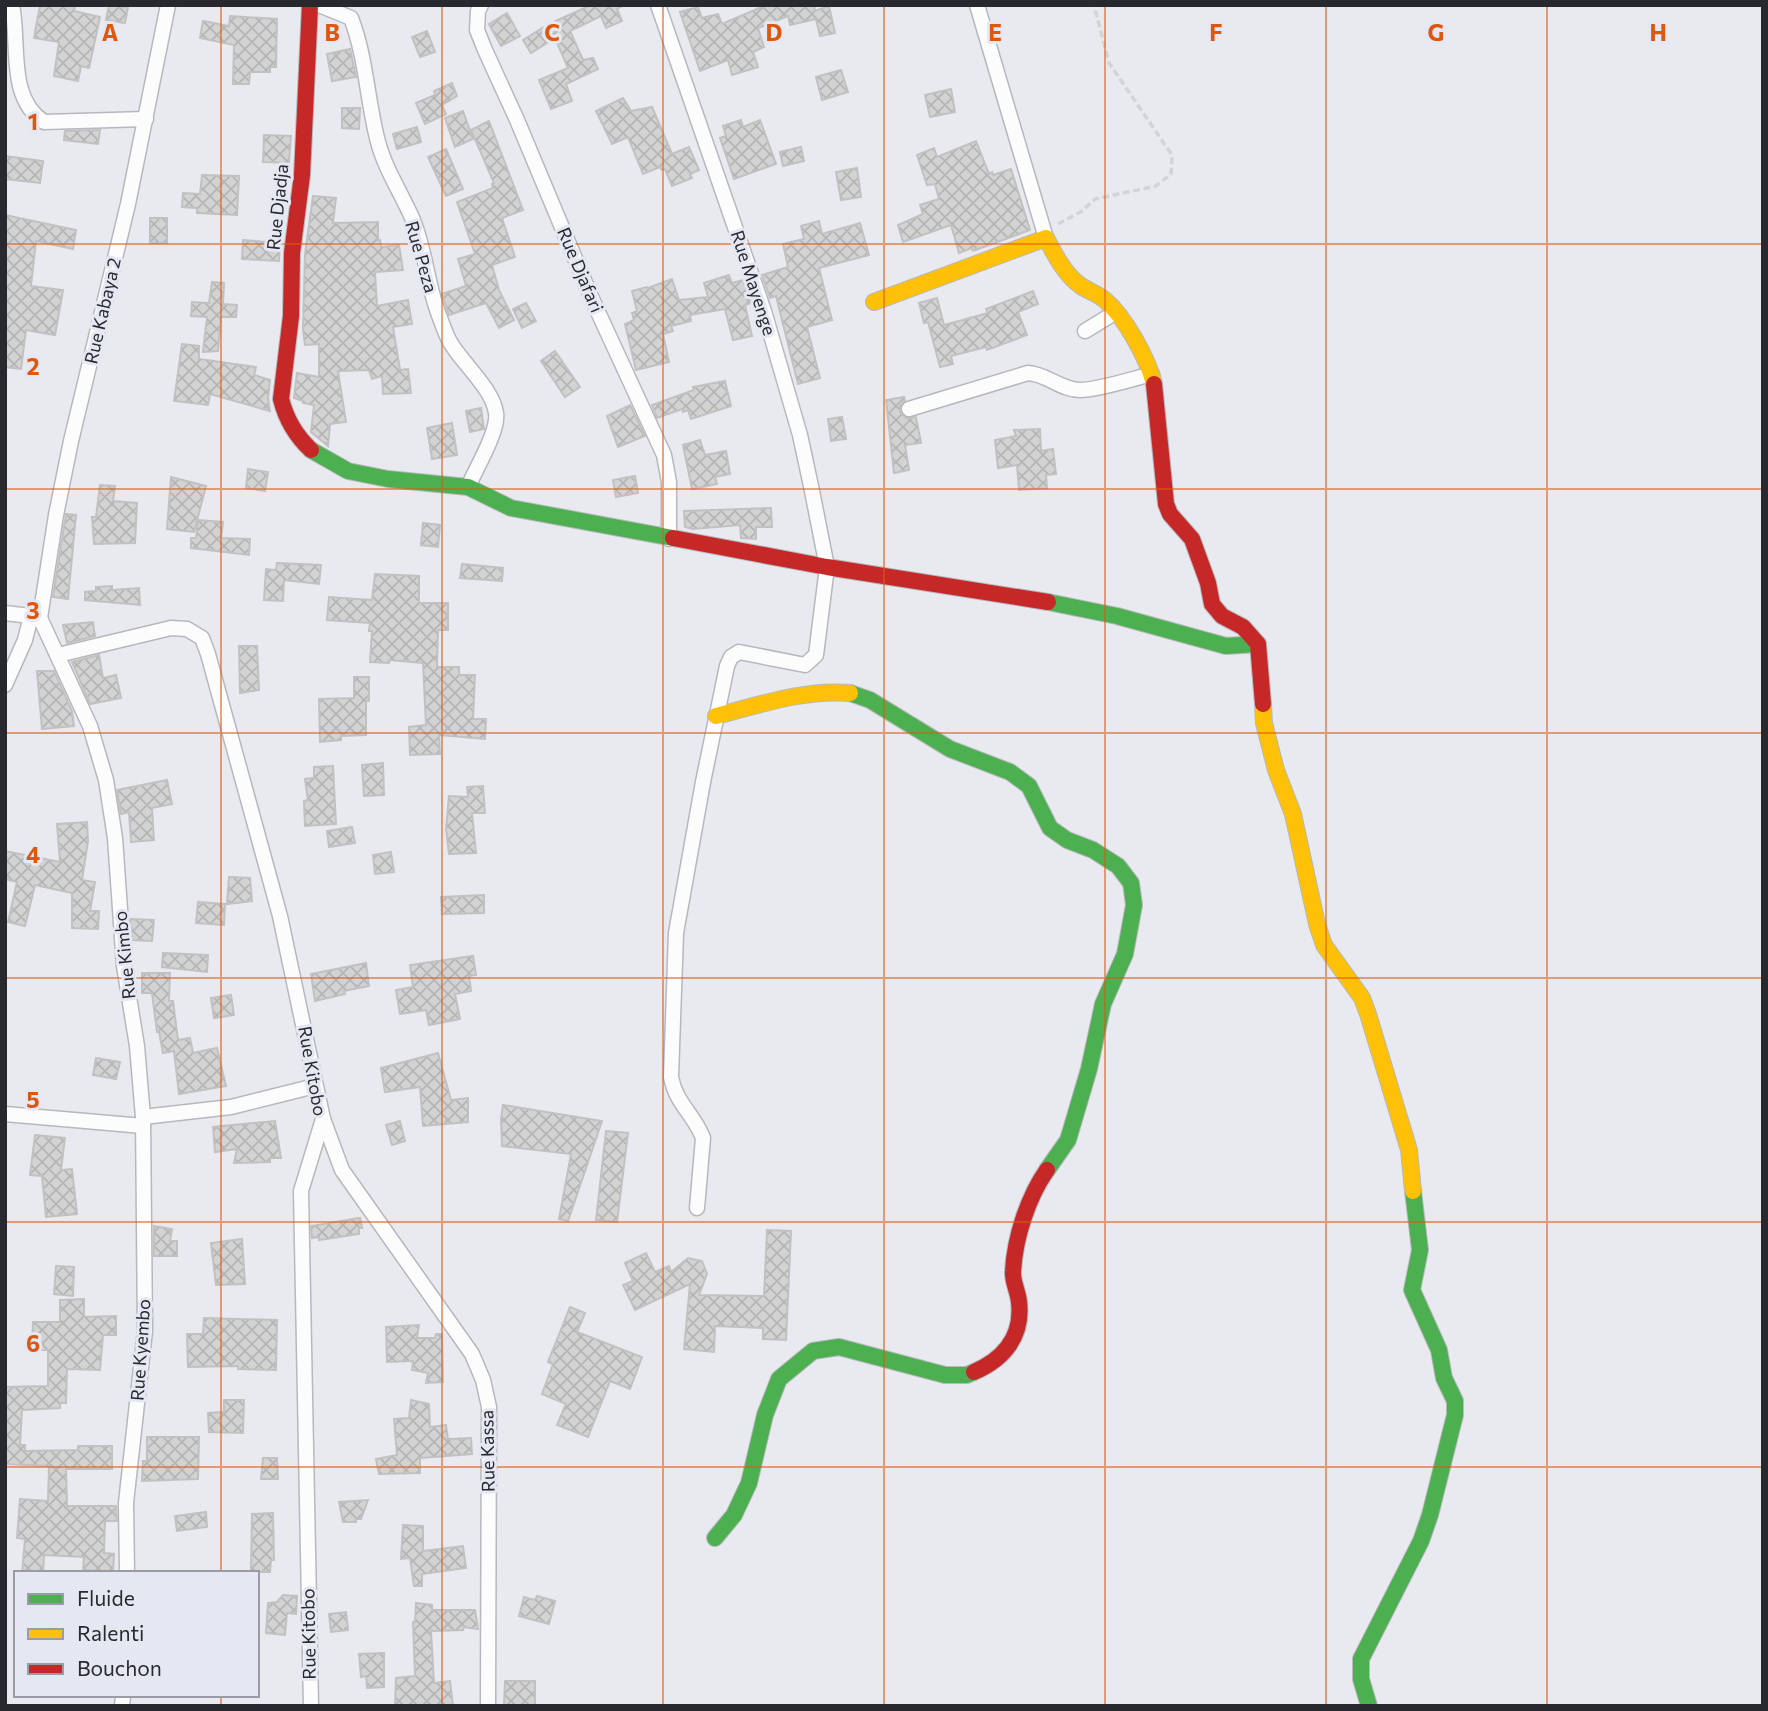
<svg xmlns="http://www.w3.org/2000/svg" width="1768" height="1711" font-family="Commissioner,sans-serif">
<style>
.building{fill:url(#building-cross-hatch);stroke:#c2c1c2;stroke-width:2}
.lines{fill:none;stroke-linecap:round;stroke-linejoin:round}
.street-casing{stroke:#b7b8bd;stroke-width:17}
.fast-casing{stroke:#b7b8bd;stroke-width:18}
.slow-casing{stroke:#b7b8bd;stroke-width:18}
.jam-casing{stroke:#b7b8bd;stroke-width:18}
.path{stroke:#d3d4d6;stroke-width:3.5;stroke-dasharray:7 3.5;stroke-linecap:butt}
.street{stroke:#fcfcfd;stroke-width:14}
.fast{stroke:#4caf50;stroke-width:16}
.slow{stroke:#ffc107;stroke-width:16}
.jam{stroke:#c62828;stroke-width:16}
.grid{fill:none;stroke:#de570e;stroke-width:2;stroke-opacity:0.55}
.labels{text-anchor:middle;stroke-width:6;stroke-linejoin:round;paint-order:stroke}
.street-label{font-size:18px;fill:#28292e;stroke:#e5e8f3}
.grid-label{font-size:23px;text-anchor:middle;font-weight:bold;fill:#de570e;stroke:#e5e8f3;stroke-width:6;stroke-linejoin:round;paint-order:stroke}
</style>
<defs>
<pattern id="building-cross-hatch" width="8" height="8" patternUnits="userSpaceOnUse" patternTransform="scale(1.75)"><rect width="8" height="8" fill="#d3d3d4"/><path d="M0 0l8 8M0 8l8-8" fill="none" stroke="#b5b5b6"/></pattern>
</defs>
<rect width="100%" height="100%" fill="#e8eaf0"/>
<g class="building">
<polygon points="40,5 75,5 74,11 100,17 89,68 81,66 78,81 54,76 59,42 34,38"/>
<polygon points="109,5 128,7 125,23 106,20"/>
<polygon points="591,5 624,5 617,9 622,21 606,28 601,16 570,31 583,60 593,58 598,69 566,84 572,101 551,109 539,80 568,68 555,38 531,53 523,40 549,24"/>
<polygon points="766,5 814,5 815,11 829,6 835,33 820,36 816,19 790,25 788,16 758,28 764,47 753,52 758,67 732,75 728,60 700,71 680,12 698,7 702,18 718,14 722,24"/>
<polygon points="507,13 520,36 501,46 489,24"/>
<polygon points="230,16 277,19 276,67 270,67 270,72 250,72 249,84 233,84 234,45 200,38 203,21 229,26"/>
<polygon points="427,31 435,52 420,57 412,37"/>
<polygon points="350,49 356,77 332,81 327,54"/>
<polygon points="841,70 848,92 822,100 816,77"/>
<polygon points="452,83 457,96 442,105 446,114 425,124 416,103 435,95 434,91"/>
<polygon points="951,89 955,112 930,117 925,95"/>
<polygon points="623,98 631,111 652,107 672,154 689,147 699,170 690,174 692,178 672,186 665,169 662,170 660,167 643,174 628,137 612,144 596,111"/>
<polygon points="342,108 360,108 359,129 342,128"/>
<polygon points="463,111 473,139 455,147 445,118"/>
<polygon points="741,120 743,127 760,120 776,164 734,179 720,138 726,136 723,126"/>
<polygon points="489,121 523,210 502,218 515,257 492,265 499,290 514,320 499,328 486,303 449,315 442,294 466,286 458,259 475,254 457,202 493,188 492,184 494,183 471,130"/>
<polygon points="417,127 421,142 397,149 393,134"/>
<polygon points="100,130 98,144 64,140 65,131"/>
<polygon points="264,135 291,136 289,163 263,162"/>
<polygon points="976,141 989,174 992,172 993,175 1011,169 1030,230 973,251 972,248 959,253 951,225 903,242 898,225 923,214 920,205 939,199 935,184 927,185 917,155 934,148 937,157"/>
<polygon points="801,147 804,161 783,166 780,152"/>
<polygon points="446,149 463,189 446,196 428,157"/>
<polygon points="5,156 43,161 40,183 5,179"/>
<polygon points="857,168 861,197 841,200 836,172"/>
<polygon points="202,175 239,176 237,215 197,213 197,208 182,207 183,193 200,194"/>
<polygon points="313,196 336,198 333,223 378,222 378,240 380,240 381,247 399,245 403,270 375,272 377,306 408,300 412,324 393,327 400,370 408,369 411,393 383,394 382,376 372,379 369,370 338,371 346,422 330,424 328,446 311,432 314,405 303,403 303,401 294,398 297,373 319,377 319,344 305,345 303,329 305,254"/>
<polygon points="5,215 76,230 73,249 36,241 31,286 63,290 55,335 26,330 21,369 5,367"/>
<rect x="150" y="218" width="17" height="25"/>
<polygon points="819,221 822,234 860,223 869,255 819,268 832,320 807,327 820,378 798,384 776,296 770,298 762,275 788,267 783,244 804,239 801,226"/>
<polygon points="243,240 280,243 279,261 242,259"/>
<polygon points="729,275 732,283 743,280 751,303 745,305 752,336 733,340 725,309 690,315 691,321 671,326 673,331 663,334 669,362 636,370 625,324 634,320 632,313 637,311 632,291 647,287 648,288 672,279 679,300 708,297 704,283"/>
<polygon points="212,282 224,283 223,304 237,305 236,317 221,317 218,351 203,352 207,317 191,316 192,302 209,303"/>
<polygon points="1033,291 1038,304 1018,312 1027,335 987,350 986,347 951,356 953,364 940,367 928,322 924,323 919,303 937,298 944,325 988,313 986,309"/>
<polygon points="526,303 536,321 522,328 513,309"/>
<polygon points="182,344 199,346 199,359 256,367 254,375 270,380 268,398 270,411 210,394 208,405 174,401"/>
<polygon points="555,351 580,387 565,397 541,361"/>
<polygon points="725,381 731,406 691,419 688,410 683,412 682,409 657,418 652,405 694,390 693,387"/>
<polygon points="904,397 905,401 900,406 900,412 906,418 916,417 921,443 905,445 909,470 894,473 886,400"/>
<polygon points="630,405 645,436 618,447 607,416"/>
<polygon points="481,408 484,429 470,432 466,411"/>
<polygon points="842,417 846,439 831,441 828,419"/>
<polygon points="452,423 457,455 432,459 427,428"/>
<polygon points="1040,429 1041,451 1053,449 1056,474 1046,475 1047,488 1019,490 1017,465 998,468 995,440 1016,436 1014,430"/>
<polygon points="700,440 705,455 726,451 730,474 715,477 717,484 692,489 683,445"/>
<polygon points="248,469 268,472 265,491 246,488"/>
<polygon points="635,476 638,493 616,497 613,480"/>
<polygon points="171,477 206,486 194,532 167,529"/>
<polygon points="100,485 115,486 113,501 137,503 135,543 94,544 92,517 96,517"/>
<polygon points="771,508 772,527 756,527 756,539 741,538 740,525 693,529 685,527 684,511"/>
<polygon points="66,514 76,515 68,599 53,597"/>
<polygon points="198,520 223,522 221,538 250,539 249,555 191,548 191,538 196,538"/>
<polygon points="423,523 440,525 438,547 421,545"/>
<polygon points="277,563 321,565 319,584 284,580 283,601 264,600 266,569 276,570"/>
<polygon points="462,564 503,568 502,581 460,578"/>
<polygon points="375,574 419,576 419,603 448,603 448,630 438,630 437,667 459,667 459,675 475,675 473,719 486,719 485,739 439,735 440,754 410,755 409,727 426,725 423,663 389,660 389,663 370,662 372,631 369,631 370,623 327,620 329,597 372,600"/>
<polygon points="112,586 112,590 139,588 140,605 85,600 85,592 96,591 96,587"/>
<polygon points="93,622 95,636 67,643 63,625"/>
<polygon points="239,646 257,646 259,690 240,693"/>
<polygon points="99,655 103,678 116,675 121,698 90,704 72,662"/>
<polygon points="37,671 54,671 72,711 74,726 42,729"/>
<polygon points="354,677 369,677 369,701 366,701 366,735 341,736 341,740 320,742 319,699 354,698"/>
<polygon points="383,763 384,795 364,796 362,765"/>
<polygon points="333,766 336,824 305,826 304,801 308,800 305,779 314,778 314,767"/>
<polygon points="167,780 172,804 152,808 154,840 131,842 129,812 121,814 117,790"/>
<polygon points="483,786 485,813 472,813 476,853 449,854 446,829 449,796 468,797 467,787"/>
<polygon points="87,822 88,841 82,880 95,882 90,911 99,911 98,929 72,928 72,893 35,885 25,926 8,922 17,882 5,879 5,851 60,862 57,824"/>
<polygon points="352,827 355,843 329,847 327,831"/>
<polygon points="391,852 394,872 375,874 373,855"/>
<polygon points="229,877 250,878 252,901 227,904"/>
<polygon points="484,895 484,913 442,914 441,897"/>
<polygon points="198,902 225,904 224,925 196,923"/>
<polygon points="130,919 154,920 152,941 132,940"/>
<polygon points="163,953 208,955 207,972 162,967"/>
<polygon points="473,956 476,975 469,976 471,991 455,994 460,1019 429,1025 426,1010 400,1014 396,990 413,987 410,965"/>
<polygon points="366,963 369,986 344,991 345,994 315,1001 311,974"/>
<polygon points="142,973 170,973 169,1001 173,1001 178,1040 190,1038 193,1053 217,1048 226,1086 179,1094 174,1051 163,1053 159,1032 157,1032 152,993 142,993"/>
<polygon points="231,995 234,1015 214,1018 211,998"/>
<polygon points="438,1053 451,1100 468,1098 468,1122 423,1126 420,1087 385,1092 381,1068"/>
<polygon points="96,1058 120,1062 116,1079 93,1075"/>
<polygon points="503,1105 602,1121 568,1221 559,1219 571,1154 502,1146 501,1119"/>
<polygon points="275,1121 281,1158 270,1158 270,1162 234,1163 237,1149 215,1152 213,1127"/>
<polygon points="400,1121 405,1141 392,1145 386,1125"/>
<polygon points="606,1131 628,1133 617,1222 596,1220"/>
<polygon points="35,1135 65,1138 61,1170 72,1169 77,1214 46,1217 42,1176 30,1175"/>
<polygon points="360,1218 362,1228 359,1228 359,1234 319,1240 319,1237 312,1238 311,1226"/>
<polygon points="154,1226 172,1229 170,1241 177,1241 177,1256 154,1256"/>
<polygon points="767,1230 791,1231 786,1340 763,1339 763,1328 715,1326 714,1352 684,1349 690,1284 635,1310 623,1285 633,1281 625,1263 646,1253 655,1272 669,1266 671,1272 688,1258 702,1261 707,1274 699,1295 764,1296"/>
<polygon points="242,1239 245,1284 216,1285 211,1243"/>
<polygon points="56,1266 74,1267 73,1296 54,1294"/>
<polygon points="84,1299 84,1317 116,1316 116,1335 103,1335 100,1370 67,1369 66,1403 60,1403 60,1408 22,1410 20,1445 25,1445 25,1451 78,1450 78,1446 112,1446 112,1469 66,1469 67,1506 116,1506 117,1521 105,1521 104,1553 114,1554 113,1572 83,1570 84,1557 44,1555 43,1573 22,1573 25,1539 17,1538 20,1499 48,1501 49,1466 5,1464 5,1387 48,1386 48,1350 32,1350 33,1322 60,1322 60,1300"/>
<polygon points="570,1307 585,1313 577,1332 642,1357 630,1389 610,1381 588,1437 557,1425 566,1404 542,1394 553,1364 548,1362"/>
<polygon points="204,1318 277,1320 276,1370 238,1369 238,1366 188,1367 187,1334 203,1334"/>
<polygon points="419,1325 417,1338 435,1338 436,1334 442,1334 443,1382 426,1383 428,1373 412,1370 413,1361 387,1362 386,1327"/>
<polygon points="224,1400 244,1400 243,1433 209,1432 208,1413 224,1412"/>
<polygon points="411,1400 429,1404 430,1427 446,1425 448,1439 471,1438 472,1454 420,1458 420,1473 379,1474 376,1459 397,1455 394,1419 409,1418"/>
<polygon points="147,1437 199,1437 198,1479 142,1481 143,1461 147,1461"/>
<polygon points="263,1458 277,1458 278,1479 261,1479"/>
<polygon points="368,1500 361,1519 356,1519 356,1522 343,1522 339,1502"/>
<polygon points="206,1512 207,1527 177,1531 175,1516"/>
<polygon points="273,1513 274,1560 271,1560 270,1572 251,1572 252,1514"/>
<polygon points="403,1525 423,1526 423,1551 463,1546 466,1568 422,1574 422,1586 414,1586 410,1558 401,1559"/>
<polygon points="283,1595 297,1596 296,1614 287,1613 285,1635 266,1633 268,1603 277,1602"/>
<polygon points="537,1596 555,1601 549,1624 519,1616 524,1597 535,1600"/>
<polygon points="416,1603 432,1605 432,1610 475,1610 478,1629 464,1627 463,1630 431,1631 434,1683 450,1681 453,1706 395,1706 396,1678 415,1676 413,1622 415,1622"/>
<polygon points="346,1612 348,1630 331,1632 329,1614"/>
<polygon points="384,1653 384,1687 367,1688 366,1676 361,1677 359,1654"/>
<polygon points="505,1681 535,1681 535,1706 504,1706"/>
</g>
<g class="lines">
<g class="street-casing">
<g id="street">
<path d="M 12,5 C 20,44 7,98 44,122 L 146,119"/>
<path d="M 319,5 L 351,18 C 366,57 367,98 377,138 C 384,168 401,192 413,220 C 426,252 427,286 440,318 C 443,326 446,335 450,342 C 462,363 493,389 496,413 C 499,431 475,470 468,487"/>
<polyline points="481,5 478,11 477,30 485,50 517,120 592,299 664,455 669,482 669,539"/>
<path d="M 658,5 L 764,311 L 800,435 L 811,486 L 827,567 L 816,655 L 805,665 L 739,652 L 731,657 L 727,666 L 703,782 L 676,933 L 671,1077 C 676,1104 694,1114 703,1138 L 697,1208"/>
<polyline points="977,5 1046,238"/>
<polyline points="1085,331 1116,312"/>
<path d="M 909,409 L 1028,373 C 1047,374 1061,390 1080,390 C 1099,390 1132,379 1152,374"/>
<polyline points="5,613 39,617"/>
<polyline points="40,618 90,726 106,780 115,838 124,966 137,1046 143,1117 145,1331 126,1503 127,1573"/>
<polyline points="40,618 56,515 71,441 128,204 168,5"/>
<polyline points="58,655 171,628 187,629 202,638 208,654 280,916 323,1119 301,1191 311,1706"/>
<polyline points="5,685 25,640 31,616"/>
<polyline points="5,1114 143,1126"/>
<polyline points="143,1117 231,1107 315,1086"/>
<polyline points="323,1119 342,1170 472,1354 483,1380 489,1407 488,1706"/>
<polyline points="122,1706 123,1695"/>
</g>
</g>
<g class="fast-casing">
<g id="fast">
<polyline points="311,450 348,471 388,479 468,487 511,508 673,538"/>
<polyline points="1048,602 1117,616 1226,646 1258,644"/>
<polyline points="850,693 870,700 950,749 1010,772 1029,786 1050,828 1067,840 1093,850 1118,866 1131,883 1134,905 1125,954 1103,1004 1089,1069 1068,1140 1047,1170"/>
<polyline points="715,1538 734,1515 749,1483 765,1415 779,1379 813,1351 839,1347 945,1375 967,1375 974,1372"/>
<polyline points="1369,1706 1361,1679 1361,1659 1421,1541 1430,1515 1455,1415 1455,1401 1444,1378 1439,1350 1412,1290 1420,1250 1413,1191"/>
</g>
</g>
<g class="slow-casing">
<g id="slow">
<path d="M 874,302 L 1046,238 C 1055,255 1065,275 1081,286 C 1089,291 1098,294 1105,300 C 1125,317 1148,359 1154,384"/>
<polyline points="1263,704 1264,723 1276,770 1293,814 1317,924 1324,945 1362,998 1368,1014 1409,1150 1413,1191"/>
<path d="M 716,716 C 759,705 805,689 850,693"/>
</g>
</g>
<g class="jam-casing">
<g id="jam">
<path d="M 310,5 L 302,175 L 292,253 L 291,316 L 281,399 C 286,419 296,436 311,450"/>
<polyline points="1154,384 1166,504 1170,514 1192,539 1208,583 1212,604 1222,616 1243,627 1258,644 1263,704"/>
<polyline points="673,538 827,567 1048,602"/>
<path d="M 974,1372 C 1004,1359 1023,1336 1019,1302 C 1018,1291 1012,1281 1013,1271 C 1015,1237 1028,1197 1047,1170"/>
</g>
</g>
<polyline class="path" points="1058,224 1082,211 1095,199 1156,186 1171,174 1172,155 1109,63 1094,5"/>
<use href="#street" class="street"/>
<use href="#fast" class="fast"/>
<use href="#slow" class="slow"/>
<use href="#jam" class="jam"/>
</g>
<path class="grid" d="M 221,5 L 221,1573M 442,5 L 442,1706M 663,5 L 663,1706M 884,5 L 884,1706M 1105,5 L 1105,1706M 1326,5 L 1326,1706M 1547,5 L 1547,1706M 5,244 L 1763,244M 5,489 L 1763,489M 5,733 L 1763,733M 5,978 L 1763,978M 5,1222 L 1763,1222M 5,1467 L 1763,1467M 221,1695 L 221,1706"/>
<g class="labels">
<g class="street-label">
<text transform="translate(278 207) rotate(-84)" y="6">Rue Djadja</text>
<text transform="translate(421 257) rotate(74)" y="6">Rue Peza</text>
<text transform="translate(580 270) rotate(67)" y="6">Rue Djafari</text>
<text transform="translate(753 283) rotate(72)" y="6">Rue Mayenge</text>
<text transform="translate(103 311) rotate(-77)" y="6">Rue Kabaya 2</text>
<text transform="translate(125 955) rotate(-96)" y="6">Rue Kimbo</text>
<text transform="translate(312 1071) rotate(80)" y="6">Rue Kitobo</text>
<text transform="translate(141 1350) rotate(-86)" y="6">Rue Kyembo</text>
<text transform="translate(488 1451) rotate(-91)" y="6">Rue Kassa</text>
<text transform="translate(309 1634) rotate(-91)" y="6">Rue Kitobo</text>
</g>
</g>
<g class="grid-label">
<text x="110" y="41">A</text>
<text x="332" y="41">B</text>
<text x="552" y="41">C</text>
<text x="774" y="41">D</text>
<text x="995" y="41">E</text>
<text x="1216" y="41">F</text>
<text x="1436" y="41">G</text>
<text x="1658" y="41">H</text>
<text x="33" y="130">1</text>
<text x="33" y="375">2</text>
<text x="33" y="619">3</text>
<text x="33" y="863">4</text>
<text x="33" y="1108">5</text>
<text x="33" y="1352">6</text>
</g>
<rect width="1768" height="1711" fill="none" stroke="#28292e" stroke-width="14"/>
<rect x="14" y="1571" width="245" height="126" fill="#e5e8f3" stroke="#999ca4" stroke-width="2"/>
<rect x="28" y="1594" width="35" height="10" fill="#4caf50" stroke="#999ca4" stroke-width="2"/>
<text x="77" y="1606" font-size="21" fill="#28292e">Fluide</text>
<rect x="28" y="1629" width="35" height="10" fill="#ffc107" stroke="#999ca4" stroke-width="2"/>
<text x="77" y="1641" font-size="21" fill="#28292e">Ralenti</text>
<rect x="28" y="1664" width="35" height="10" fill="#c62828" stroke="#999ca4" stroke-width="2"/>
<text x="77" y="1676" font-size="21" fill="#28292e">Bouchon</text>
</svg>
